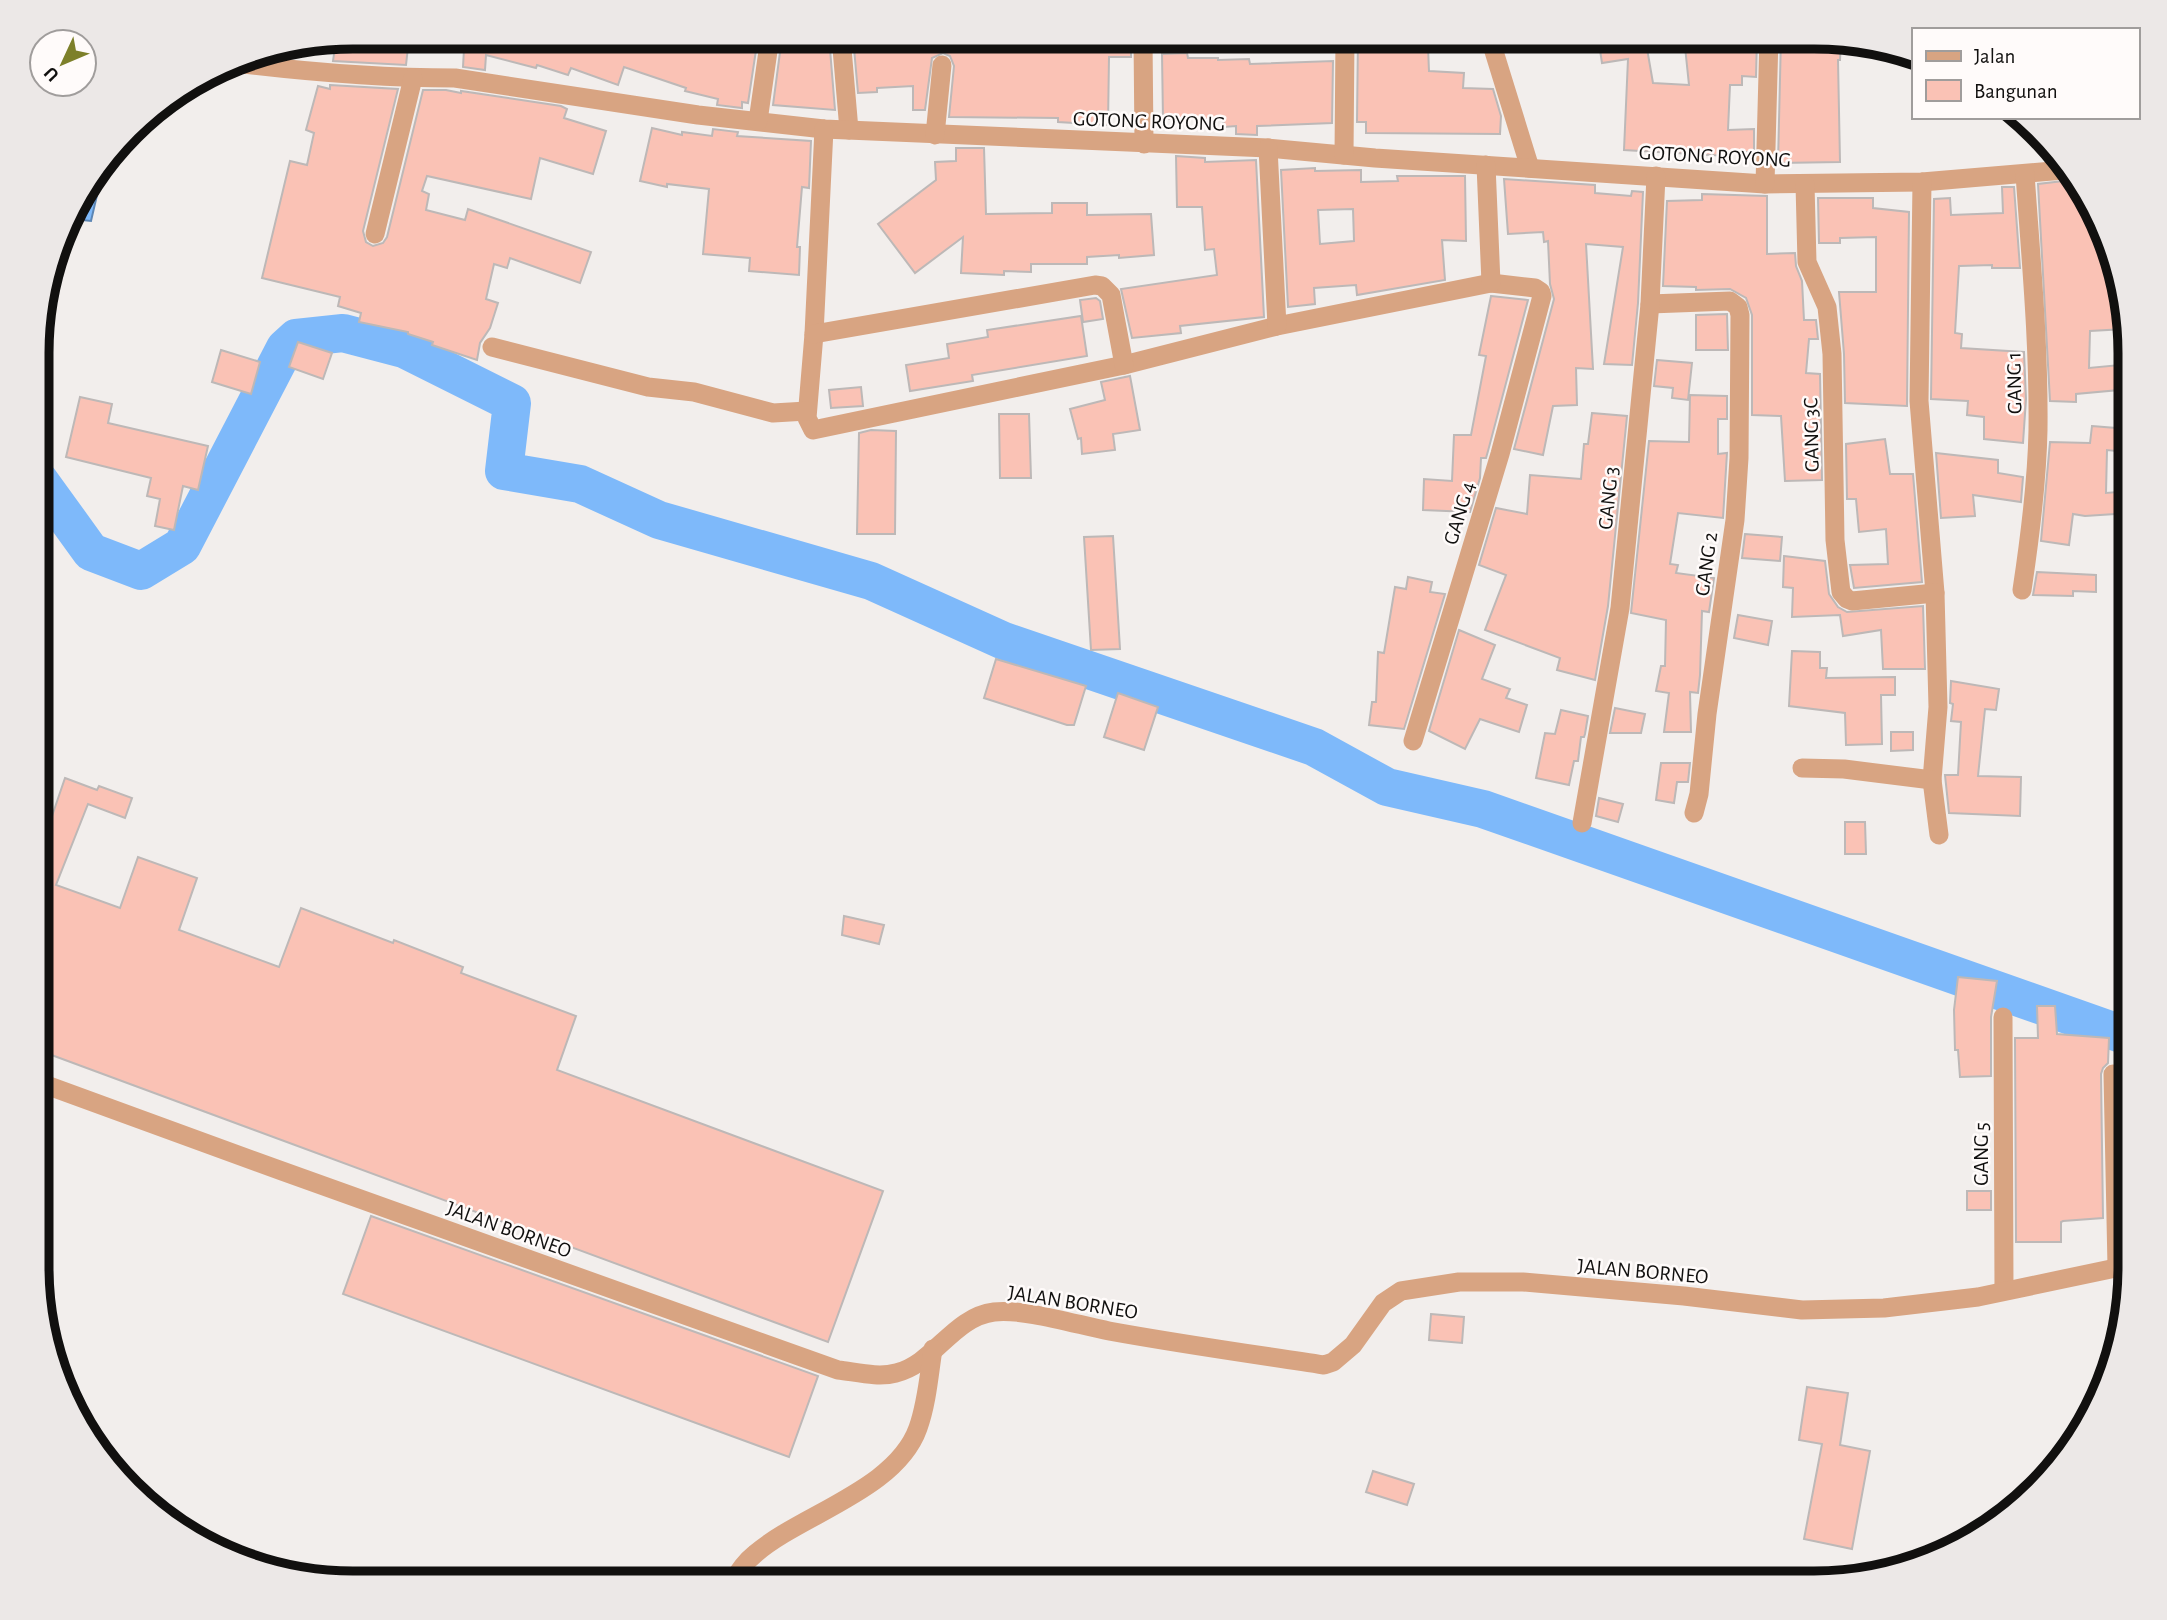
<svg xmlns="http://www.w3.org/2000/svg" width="2167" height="1620" font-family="'Alegreya Sans',sans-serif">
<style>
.water{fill:#7eb9fa;stroke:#5d86b4;stroke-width:2}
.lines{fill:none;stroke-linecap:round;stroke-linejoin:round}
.river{stroke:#7eb9fa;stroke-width:38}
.building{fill:#fac2b5;stroke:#bdb8b7;stroke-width:2;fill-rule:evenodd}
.minor{stroke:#d8a482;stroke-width:19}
.labels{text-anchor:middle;stroke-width:5;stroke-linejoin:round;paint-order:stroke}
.street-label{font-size:21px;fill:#11100f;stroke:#fffbfa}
.rim{fill:none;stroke:#11100f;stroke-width:9}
</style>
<rect width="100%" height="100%" fill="#f2eeec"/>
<polygon class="water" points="104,165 91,221 71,219 79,195"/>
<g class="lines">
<polyline class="river" points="39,480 91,552 141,571 182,546 285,348 296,338 343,333 404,349 512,403 504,471 580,484 659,520 871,581 1004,641 1314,747 1387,787 1483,809 2130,1037"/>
</g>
<g class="building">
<polygon points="353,37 409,38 406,65 333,61 336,40"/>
<polygon points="440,37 758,37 748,103 742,102 742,108 717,105 718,99 685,91 686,88 624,67 618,85 571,68 568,75 537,65 536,68 486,55 485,70 463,67 464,49 440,43"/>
<polygon points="782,37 829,37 835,110 773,105"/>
<polygon points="853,37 873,37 874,48 948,45 948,37 981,37 981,43 1016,43 1016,37 1131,37 1131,57 1109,57 1108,125 1058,122 1058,118 949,117 954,66 950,56 943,53 932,58 925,110 913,110 913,86 877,88 877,92 858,93"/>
<polygon points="1358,37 1390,37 1390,49 1428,47 1429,71 1464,73 1463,88 1493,89 1501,116 1500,134 1366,133 1366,122 1357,122"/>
<polygon points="1598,37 1645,37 1653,83 1689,85 1684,37 1757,37 1756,77 1742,76 1742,85 1730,85 1728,130 1754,129 1754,152 1727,152 1727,156 1624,150 1628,59 1602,63"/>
<polygon points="1781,37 1841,39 1840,60 1838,60 1840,162 1778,163"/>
<polygon points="1187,53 1188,58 1218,58 1218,60 1249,59 1250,64 1333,61 1332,123 1257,126 1257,135 1236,134 1236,126 1224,127 1223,119 1163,119 1162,54"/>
<polygon points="330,85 398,89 363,231 366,242 373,246 383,243 387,237 423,90 446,90 461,93 461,91 561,106 567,109 564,118 606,131 593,174 540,158 531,199 427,176 422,191 429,194 426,210 465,220 468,209 591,252 580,283 510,258 507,268 494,264 486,299 498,303 490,328 480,343 477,360 432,345 433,342 408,334 408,332 359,322 361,313 338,306 340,297 262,278 290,161 307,165 314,133 306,130 318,86 330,89"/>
<polygon points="652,128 682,135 682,132 712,136 713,129 738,132 737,136 811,141 809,188 802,187 797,247 800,247 799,275 749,271 750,258 703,254 709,189 667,184 667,187 640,181"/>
<polygon points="956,148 984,148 986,214 1052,213 1052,203 1087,203 1087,215 1151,214 1154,255 1119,258 1119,255 1087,257 1087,264 1031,264 1031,272 1004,271 1004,275 961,273 963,237 915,273 878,224 936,180 935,162 956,161"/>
<polygon points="1176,156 1205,158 1205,162 1256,160 1264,317 1180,326 1181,333 1132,338 1121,289 1217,275 1214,249 1205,250 1202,207 1177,207"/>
<path d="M 1315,168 L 1315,171 L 1361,170 L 1361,182 L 1398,181 L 1397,176 L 1465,176 L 1466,241 L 1442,240 L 1445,280 L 1357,295 L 1356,285 L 1314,288 L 1315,304 L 1288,307 L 1281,170 ZM 1353,209 L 1354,241 L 1320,244 L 1318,210 Z"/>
<polygon points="1504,179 1595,185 1595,193 1631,196 1632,191 1643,192 1638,303 1632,365 1604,364 1623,247 1586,244 1593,369 1576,368 1577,405 1553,406 1543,455 1514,449 1554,299 1550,284 1548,241 1544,242 1543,232 1508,234"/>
<polygon points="2072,180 2098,214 2125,329 2090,331 2089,368 2130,364 2130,389 2076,394 2076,402 2050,401 2038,184"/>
<polygon points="2002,187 2014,187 2020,268 1992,268 1992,265 1959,266 1955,333 1962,334 1961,348 2024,352 2026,399 2023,443 1984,439 1984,417 1967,415 1968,401 1931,399 1934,199 1950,198 1951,215 2003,213"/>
<polygon points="1702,194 1767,196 1767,254 1795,253 1796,266 1802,281 1804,320 1816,320 1818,339 1809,339 1806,373 1820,374 1822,480 1785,481 1781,416 1752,415 1752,315 1746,298 1730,289 1696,290 1696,287 1663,286 1667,201 1702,200"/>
<polygon points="1818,198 1873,198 1873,208 1909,212 1907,406 1845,403 1844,354 1839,292 1876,292 1876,237 1840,238 1840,243 1819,243"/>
<polygon points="1491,296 1528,300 1488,451 1486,458 1481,458 1480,478 1470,512 1423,510 1424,479 1452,481 1454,435 1471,435 1486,356 1479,355"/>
<polygon points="1096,298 1100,301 1103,319 1083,322 1080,300"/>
<polygon points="1727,314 1728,350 1696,350 1696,315"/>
<polygon points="1081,316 1087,356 972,375 973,381 910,391 906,365 949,358 947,344 988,337 987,330"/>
<polygon points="298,342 332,353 323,379 289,367"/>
<polygon points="221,350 260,362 251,394 212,382"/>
<polygon points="1657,360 1692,363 1688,400 1672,398 1673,388 1654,386"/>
<polygon points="1130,376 1140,430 1113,434 1115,450 1082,454 1081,438 1078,439 1070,409 1105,400 1101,382"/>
<polygon points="861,387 863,406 831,408 829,390"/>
<polygon points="1690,395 1727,396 1727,419 1718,419 1718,454 1727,453 1723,518 1678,513 1670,564 1678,565 1676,573 1714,578 1709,612 1702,611 1700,675 1698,693 1690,692 1691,732 1664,732 1669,693 1656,691 1661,666 1665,666 1666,620 1631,613 1649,441 1689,442"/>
<polygon points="80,397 112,404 108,423 208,446 198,490 183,486 174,530 155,526 160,499 147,496 151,478 66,457"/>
<polygon points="1592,413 1627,416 1608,606 1595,680 1557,670 1560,658 1485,630 1506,575 1479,565 1496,508 1527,514 1530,475 1581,479 1584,444 1588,444"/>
<polygon points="999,414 1029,414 1031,478 1000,478"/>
<polygon points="2092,426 2128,429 2126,452 2107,450 2106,493 2130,491 2130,513 2085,516 2073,514 2069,545 2041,541 2050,442 2090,443"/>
<polygon points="871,430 896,431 895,534 857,534 859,433"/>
<polygon points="1885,439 1890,474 1913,474 1922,582 1854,588 1850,565 1888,564 1886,529 1859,532 1856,499 1847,499 1846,444"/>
<polygon points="1936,453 1998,460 1998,473 2023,477 2021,502 1973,495 1975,516 1941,518"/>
<polygon points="1745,534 1782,537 1780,561 1742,558"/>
<polygon points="1113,536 1120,649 1091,650 1084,537"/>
<polygon points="1784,556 1825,561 1829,594 1838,607 1847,612 1923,606 1925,669 1883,669 1881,630 1843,636 1840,615 1792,617 1793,588 1783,587"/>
<polygon points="2037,572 2096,575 2096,592 2073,591 2073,596 2033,595"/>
<polygon points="1408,577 1432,582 1430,592 1445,594 1404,729 1369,725 1372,702 1376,702 1378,652 1384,653 1395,587 1406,589"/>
<polygon points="1738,615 1772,621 1768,645 1734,638"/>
<polygon points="1459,630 1495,645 1482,679 1510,689 1506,698 1527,705 1519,732 1480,719 1465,749 1429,731"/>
<polygon points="1792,651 1820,652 1820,668 1827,668 1826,678 1895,677 1895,695 1881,695 1882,744 1846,745 1845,713 1789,706"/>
<polygon points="996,659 1086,686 1074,725 1067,725 984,698"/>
<polygon points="1951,681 1999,689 1996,710 1985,709 1978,776 2021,777 2020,816 1949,813 1945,775 1958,775 1961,722 1951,721 1953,704 1950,703"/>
<polygon points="1118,693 1158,707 1144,750 1104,737"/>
<polygon points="1615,708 1645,714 1641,733 1610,733"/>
<polygon points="1561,710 1588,716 1585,734 1584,737 1581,737 1578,761 1574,761 1569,785 1536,778 1545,733 1555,734"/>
<polygon points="1891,732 1913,732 1913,750 1891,751"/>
<polygon points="1661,763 1690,763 1688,782 1677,782 1674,803 1656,800"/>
<polygon points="65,778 97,790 99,786 132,798 125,818 88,804 56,885 120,908 138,857 197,878 179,930 279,967 301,908 393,943 394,940 463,967 461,973 576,1016 557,1070 883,1191 828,1342 38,1050 38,811 52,816"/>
<polygon points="1599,798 1623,804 1618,822 1596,816"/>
<polygon points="1845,822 1865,822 1866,854 1845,854"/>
<polygon points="844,916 884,925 879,944 842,935"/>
<polygon points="1958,977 1997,981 1991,1017 1991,1076 1960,1077 1958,1050 1955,1050 1954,1010"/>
<polygon points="2037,1006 2055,1006 2057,1034 2109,1038 2108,1063 2103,1068 2101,1074 2103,1218 2063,1221 2061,1222 2061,1242 2016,1242 2015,1038 2038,1038"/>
<polygon points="2130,1084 2130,1209 2125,1085"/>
<rect x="1967" y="1191" width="24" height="19"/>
<polygon points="371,1216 818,1376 789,1457 343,1294"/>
<polygon points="1431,1314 1464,1317 1462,1343 1429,1340"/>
<polygon points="1807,1387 1848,1393 1840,1445 1870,1451 1852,1549 1804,1539 1822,1444 1799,1440"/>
<polygon points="1373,1471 1414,1484 1407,1505 1366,1492"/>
</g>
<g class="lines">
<g class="minor">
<polyline points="841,37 849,130"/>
<polyline points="1143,37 1144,144"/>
<polyline points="1492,45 1530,168"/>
<path d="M 235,63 C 308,72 381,78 455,78 L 698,115 L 824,129 L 1268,148 L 1375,158 L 1765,184 L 1922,182 L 2064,170"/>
<polyline points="758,121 770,37"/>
<polyline points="824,129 814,334 807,418 813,430 1124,365 1277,326 1491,283 1535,288 1541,292 1542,296 1500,454 1413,741"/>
<polyline points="935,135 942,65"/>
<polyline points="1268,148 1277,326"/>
<polyline points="1344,155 1345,37"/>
<polyline points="1486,165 1491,283"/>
<polyline points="1922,182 1919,401 1935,593 1938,707 1932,780 1939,835"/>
<polyline points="1765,184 1769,37"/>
<polyline points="1805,184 1807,262 1827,307 1832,354 1835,540 1841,592 1847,599 1852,601 1935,593"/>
<polyline points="375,234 413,78"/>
<polyline points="1650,304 1730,301 1738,307 1740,315 1739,458 1735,520 1707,714 1699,794 1694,813"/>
<polyline points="814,334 1095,285 1102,286 1111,295 1124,365"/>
<polyline points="492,347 648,387 694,392 773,413 807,411"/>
<path d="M 2022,590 C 2030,537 2037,484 2038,430 C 2039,345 2031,260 2025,174"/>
<polyline points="1802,768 1844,769 1932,780"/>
<polyline points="1582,823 1620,608 1650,304 1656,176"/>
<polyline points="2003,1017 2004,1290"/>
<polyline points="2113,1074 2117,1267"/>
<path d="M 38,1082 L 282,1171 L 838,1370 C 856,1372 878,1378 896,1373 C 934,1364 953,1317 994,1312 C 1022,1308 1078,1325 1109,1331 C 1180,1344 1252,1354 1324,1365 L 1333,1362 L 1353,1345 L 1383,1303 L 1401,1291 L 1459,1282 L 1523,1282 L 1684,1296 L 1802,1310 L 1884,1308 L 1978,1297 L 2130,1265"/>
<path d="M 732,1583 C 738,1572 745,1562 755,1554 C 801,1514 896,1490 918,1428 C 927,1403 929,1375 933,1349"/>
</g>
</g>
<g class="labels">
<g class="street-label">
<text transform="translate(1149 121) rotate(2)" y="7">GOTONG ROYONG</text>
<text transform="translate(1715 156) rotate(3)" y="7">GOTONG ROYONG</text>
<text transform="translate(2014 383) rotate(-91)" y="7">GANG 1</text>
<text transform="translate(1811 435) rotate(-91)" y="7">GANG 3C</text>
<text transform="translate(1608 498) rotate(-84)" y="7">GANG 3</text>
<text transform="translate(1459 513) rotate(-73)" y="7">GANG 4</text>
<text transform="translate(1706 564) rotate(-82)" y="7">GANG 2</text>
<text transform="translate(1981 1154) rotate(-90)" y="7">GANG 5</text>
<text transform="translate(509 1229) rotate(20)" y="7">JALAN BORNEO</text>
<text transform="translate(1643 1271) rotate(5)" y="7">JALAN BORNEO</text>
<text transform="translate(1073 1302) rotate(9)" y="7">JALAN BORNEO</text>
</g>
</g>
<path d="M0 0H2167V1620H0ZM353 49H1814A304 304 0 0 1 2118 353V1267A304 304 0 0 1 1814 1571H353A304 304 0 0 1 49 1267V353A304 304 0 0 1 353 49Z" fill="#ece8e7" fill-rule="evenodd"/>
<path class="rim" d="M353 49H1814A304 304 0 0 1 2118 353V1267A304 304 0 0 1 1814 1571H353A304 304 0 0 1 49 1267V353A304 304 0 0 1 353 49Z"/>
<rect x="1912" y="28" width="228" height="91" fill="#fffbfa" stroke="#a09d9c" stroke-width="2"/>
<rect x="1926" y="51" width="35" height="10" fill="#d8a482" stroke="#a09d9c" stroke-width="2"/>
<text x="1974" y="63" font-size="21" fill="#11100f">Jalan</text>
<rect x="1926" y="80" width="35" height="21" fill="#fac2b5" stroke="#a09d9c" stroke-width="2"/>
<text x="1974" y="98" font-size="21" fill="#11100f">Bangunan</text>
<g transform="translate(63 63) rotate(226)"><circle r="33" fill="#fffbfa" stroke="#a09d9c" stroke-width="2"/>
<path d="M0-5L12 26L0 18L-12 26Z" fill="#7d802a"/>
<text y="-10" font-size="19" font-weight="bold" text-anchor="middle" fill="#11100f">U</text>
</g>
</svg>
